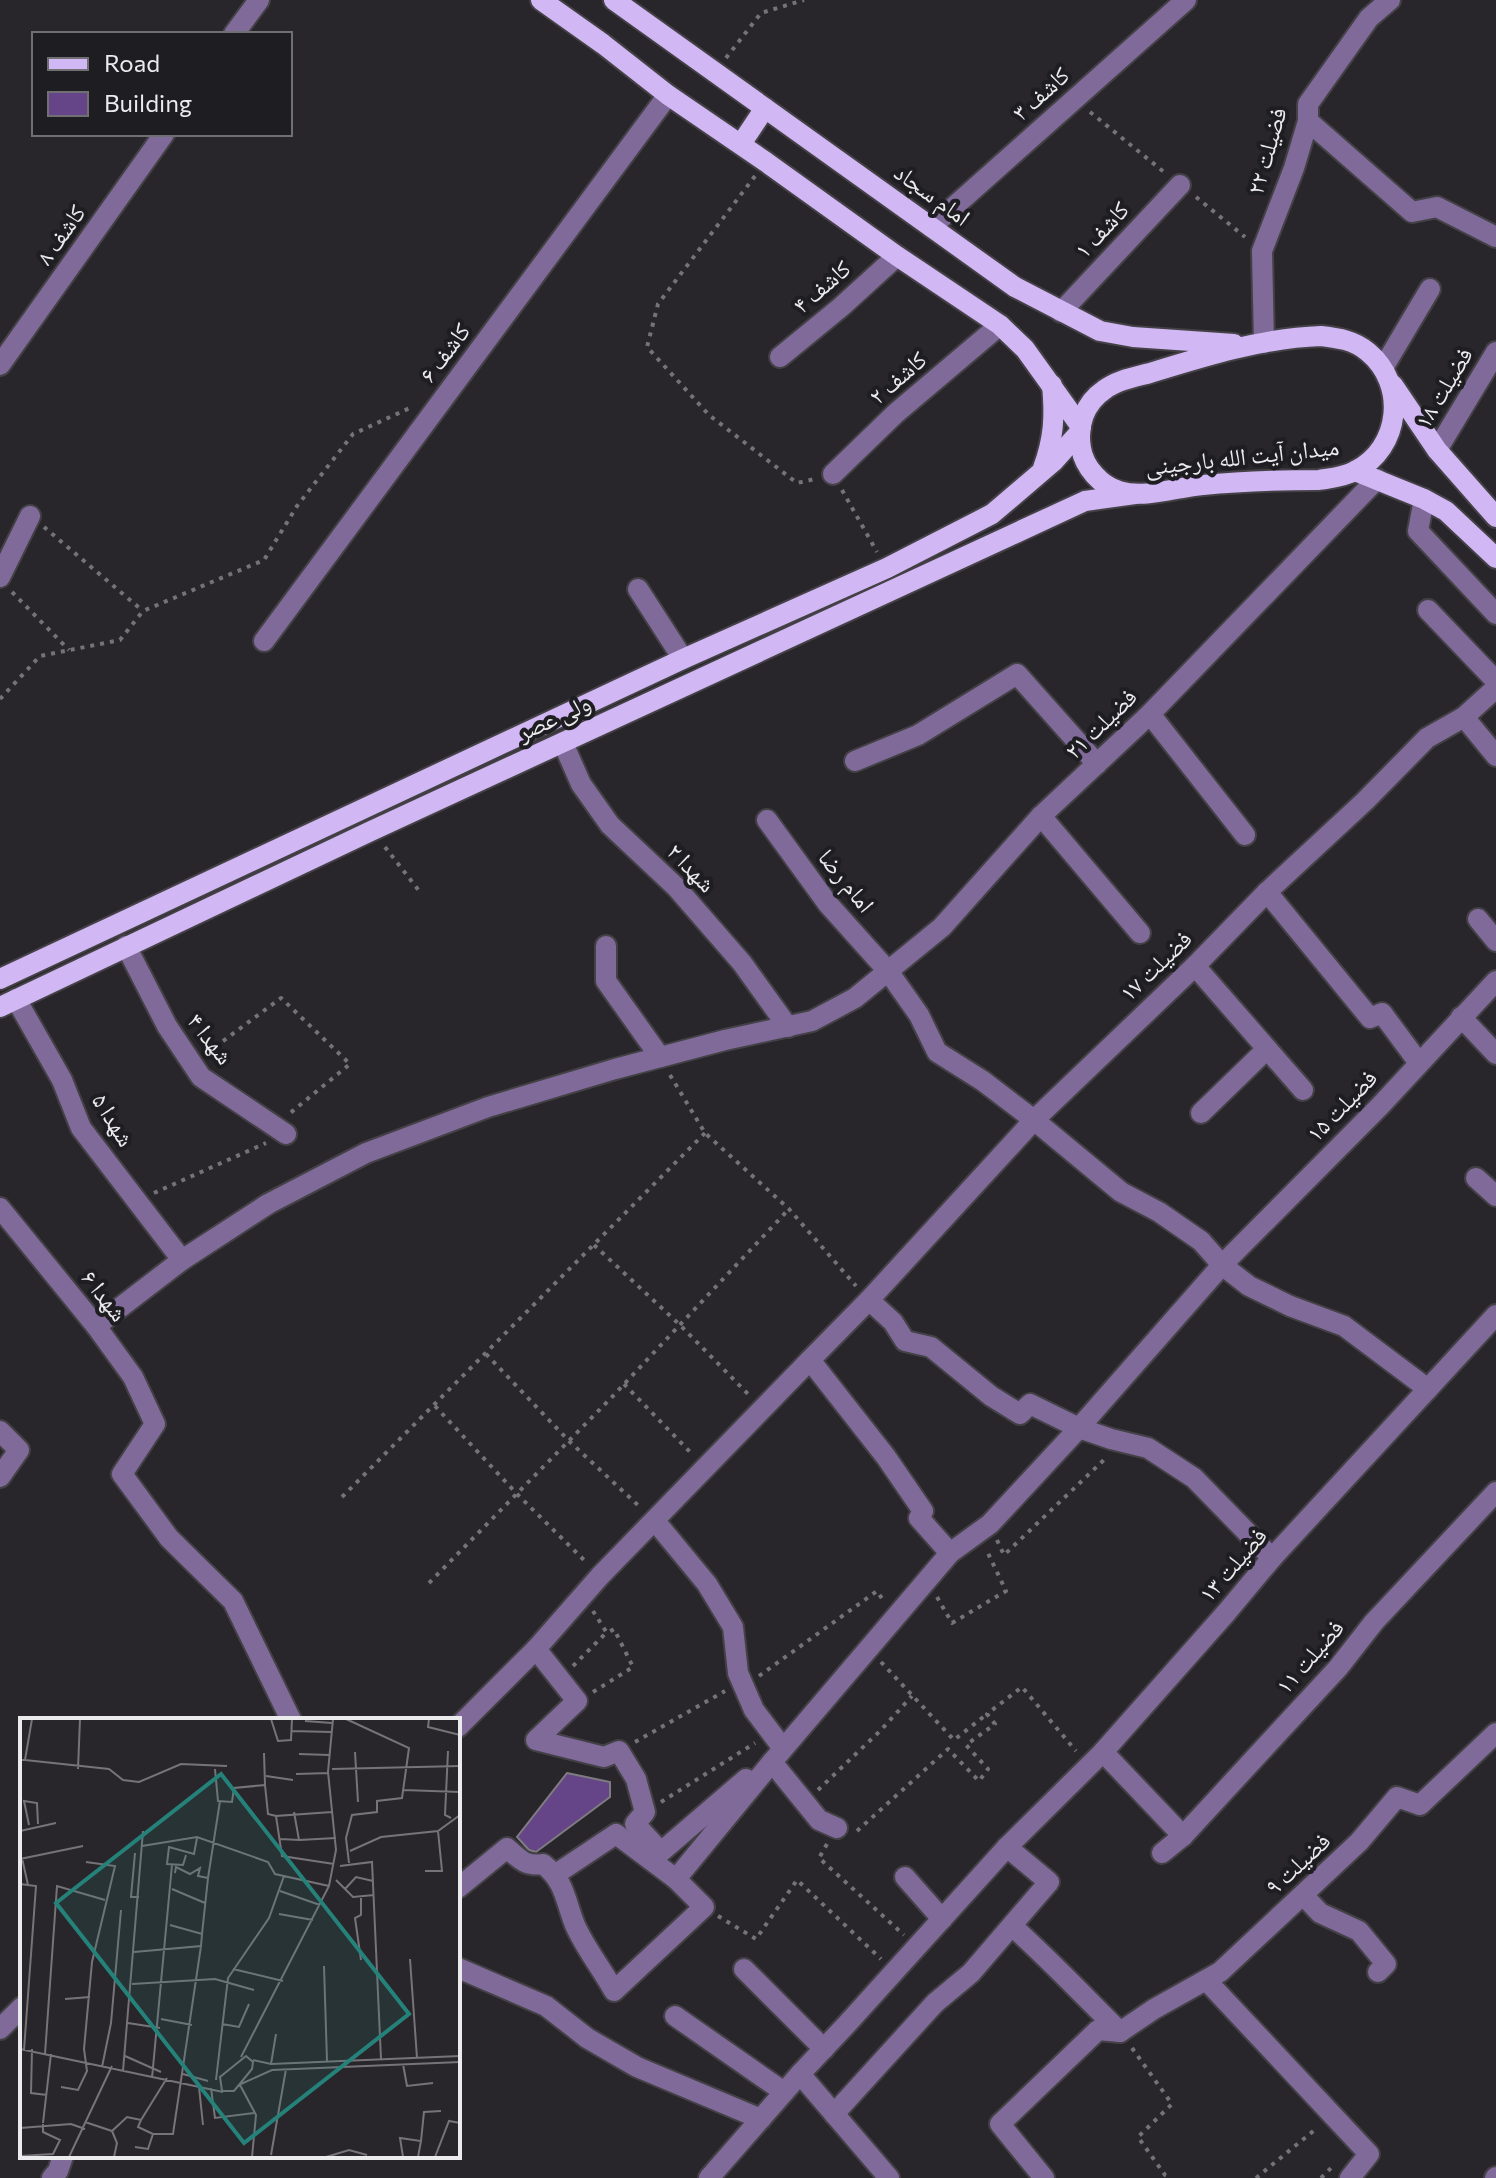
<svg xmlns="http://www.w3.org/2000/svg" width="1496" height="2178" font-family="Commissioner,'Noto Naskh Arabic',sans-serif">
<style>
.building{fill:#654587;stroke:#7e7c81;stroke-width:2}
.lines{fill:none;stroke-linecap:round;stroke-linejoin:round}
.minor-casing{stroke:#434145;stroke-width:24}
.major-casing{stroke:#434145;stroke-width:24}
.path{stroke:#757377;stroke-width:4;stroke-dasharray:4 6;stroke-linecap:butt}
.minor{stroke:#7f6a9a;stroke-width:20}
.major{stroke:#d1b7f3;stroke-width:20}
.labels{text-anchor:middle;stroke-width:8;stroke-linejoin:round;paint-order:stroke}
.street-label{font-size:24px;fill:#ebeaed;stroke:#1e1d21}
.inset-road{fill:none;stroke:#767478;stroke-width:2}
.view{fill:#25827b;fill-opacity:0.15;stroke:#25827b;stroke-width:4}
.inset-edge{fill:none;stroke:#ebeaed;stroke-width:4}
</style>
<rect width="100%" height="100%" fill="#28262a"/>
<polygon class="building" points="567,1773 610,1782 610,1797 536,1852 529,1850 517,1837"/>
<g class="lines">
<g class="minor-casing">
<g id="minor">
<polyline points="234,34 259,0"/>
<polyline points="1308,121 1412,212 1437,207 1496,237"/>
<polyline points="931,227 1186,0"/>
<polyline points="1061,312 1180,185"/>
<polyline points="1264,343 1262,251 1294,168 1308,121 1308,104 1369,18 1390,0"/>
<polyline points="780,357 841,307 897,256"/>
<polyline points="0,365 164,134"/>
<polyline points="1383,368 1430,289"/>
<polyline points="1437,450 1496,352"/>
<polyline points="833,474 896,413 1000,325"/>
<polyline points="1424,499 1418,531 1496,614"/>
<polyline points="0,577 30,516"/>
<polyline points="638,589 683,659"/>
<polyline points="1428,610 1496,681"/>
<polyline points="264,641 668,95"/>
<polyline points="1150,714 1245,835"/>
<polyline points="1464,717 1496,756"/>
<polyline points="563,743 581,784 610,825 676,887 742,963 788,1027"/>
<polyline points="855,761 918,735 1017,674 1097,764"/>
<polyline points="1041,816 1140,933"/>
<polyline points="767,820 828,904 888,971 919,1015 937,1052 983,1081 1034,1120 1121,1192 1159,1212 1201,1241 1222,1265 1249,1286 1290,1306 1344,1326 1428,1389"/>
<polyline points="1267,892 1370,1018 1382,1013 1419,1063"/>
<polyline points="1478,919 1496,941"/>
<polyline points="126,946 167,1026 201,1077 286,1134"/>
<polyline points="606,946 606,981 660,1057"/>
<polyline points="1195,966 1303,1090"/>
<polyline points="16,999 62,1080 81,1128 182,1260"/>
<polyline points="1461,1017 1496,1054"/>
<polyline points="1201,1113 1267,1049"/>
<polyline points="1476,1178 1496,1196"/>
<polyline points="0,1208 96,1326 133,1377 155,1424 122,1474 169,1538 233,1601 291,1720"/>
<polyline points="869,1300 1034,1120 1195,966 1267,892 1365,801 1427,738 1464,717 1496,688"/>
<polyline points="96,1326 182,1260 268,1204 366,1153 488,1107 615,1069 725,1040 812,1021 855,998 942,927 1041,816 1150,714 1377,479"/>
<polyline points="810,1360 869,1300 893,1322 905,1341 931,1347 991,1396 1020,1414 1030,1404 1079,1428 1111,1439 1148,1448 1194,1478 1272,1558"/>
<polyline points="0,1431 19,1450 0,1477"/>
<polyline points="655,1521 707,1584 733,1627 738,1673 754,1710 782,1747"/>
<polyline points="536,1649 600,1576 810,1360 886,1457 923,1511 919,1518 950,1553"/>
<polyline points="458,1727 536,1649 577,1701 536,1740 604,1757 619,1751 636,1779 645,1812 635,1824 661,1852 746,1779"/>
<polyline points="1103,1752 1183,1836"/>
<polyline points="772,1762 819,1820 837,1828"/>
<polyline points="1162,1853 1183,1836 1265,1747 1338,1668 1374,1622 1496,1492"/>
<polyline points="905,1877 942,1919"/>
<polyline points="676,1879 772,1762 950,1553 990,1524 1079,1428 1222,1265 1380,1106 1496,981"/>
<path d="M 458,1888 L 507,1848 C 519,1859 526,1867 543,1864 C 565,1881 565,1900 575,1925 C 585,1948 602,1969 614,1991 L 704,1907 L 676,1879 L 616,1834 L 556,1874"/>
<polyline points="1303,1895 1320,1913 1359,1931 1386,1964 1378,1972"/>
<path d="M 1012,1926 C 1049,1959 1084,1996 1120,2032"/>
<polyline points="458,1968 546,2006 587,2038 637,2067 761,2119"/>
<polyline points="744,1969 824,2049"/>
<polyline points="1206,1980 1369,2154 1350,2178"/>
<polyline points="675,2016 784,2092"/>
<polyline points="0,2029 22,2007"/>
<polyline points="1120,2032 1154,2009 1220,1972 1359,1842 1397,1797 1420,1805 1496,1733"/>
<polyline points="800,2074 889,2178"/>
<polyline points="834,2114 935,2003 971,1973 1049,1882 1007,1847"/>
<polyline points="52,2178 58,2171 63,2156"/>
<polyline points="709,2178 800,2074 847,2024 1007,1847 1103,1752 1226,1613 1272,1558 1496,1315"/>
<polyline points="1044,2178 1000,2124 1098,2030 1120,2032"/>
<polyline points="1495,2178 1496,2177"/>
</g>
</g>
<g class="major-casing">
<g id="major">
<polyline points="541,0 603,44 668,95 766,162 897,256 1000,325 1025,349 1081,427"/>
<polyline points="614,0 1015,287 1100,331 1133,337 1234,344"/>
<polyline points="741,144 765,108"/>
<path d="M 1321,336 C 1338,338 1354,340 1368,352 C 1407,384 1401,448 1355,471 C 1344,477 1331,478 1319,480 C 1280,480 1242,481 1203,485 C 1177,487 1145,499 1119,491 C 1101,486 1084,467 1081,448 C 1077,425 1085,403 1104,390 C 1117,380 1135,377 1150,373 C 1205,356 1263,338 1321,336 Z"/>
<polyline points="1393,385 1437,450 1496,517"/>
<path d="M 1043,468 C 1054,438 1055,416 1052,385"/>
<polyline points="1355,471 1424,499 1446,511 1496,558"/>
<polyline points="0,979 683,659 887,568 992,514 1053,462 1079,433"/>
<polyline points="0,1007 371,831 1085,501 1135,494"/>
</g>
</g>
<g class="path">
<polyline points="726,58 761,13 804,0"/>
<polyline points="1090,112 1164,172"/>
<polyline points="755,176 658,304 647,347 709,415 797,483 815,479"/>
<polyline points="1196,197 1245,237"/>
<polyline points="842,490 877,552"/>
<polyline points="44,527 143,611"/>
<polyline points="12,592 69,650"/>
<polyline points="0,699 40,656 120,640 143,611 264,560 297,506 353,434 412,407"/>
<polyline points="385,847 420,892"/>
<polyline points="207,1053 281,998 350,1064 289,1114"/>
<polyline points="670,1075 705,1133 789,1209 856,1286"/>
<polyline points="154,1193 266,1143"/>
<polyline points="594,1245 680,1325 750,1396"/>
<polyline points="486,1354 569,1441 641,1508"/>
<polyline points="624,1384 693,1455"/>
<polyline points="435,1406 517,1494 587,1563"/>
<polyline points="342,1497 705,1133"/>
<polyline points="997,1540 1004,1555 1107,1457"/>
<polyline points="429,1583 612,1397 789,1209"/>
<polyline points="937,1597 952,1623 1006,1591 986,1549"/>
<polyline points="881,1662 954,1740 987,1714"/>
<polyline points="573,1666 606,1633"/>
<polyline points="759,1676 877,1591 885,1603"/>
<polyline points="593,1692 633,1667 614,1629 607,1633 593,1611"/>
<polyline points="635,1742 725,1691"/>
<polyline points="818,1790 880,1731 912,1696"/>
<polyline points="661,1802 755,1743"/>
<polyline points="857,1831 948,1749 979,1781 988,1769 966,1745 995,1724 987,1714 1022,1687 1076,1751"/>
<polyline points="827,1844 819,1858 904,1935"/>
<polyline points="718,1916 756,1939 797,1880 881,1959"/>
<polyline points="1132,2048 1172,2104 1138,2137 1165,2175 1171,2178"/>
<polyline points="1256,2178 1317,2128"/>
<polyline points="1321,2178 1331,2168"/>
</g>
<use href="#minor" class="minor"/>
<use href="#major" class="major"/>
</g>
<g class="labels">
<g class="street-label">
<text transform="translate(1041 94) rotate(-42)" y="8">کاشف ۳</text>
<text transform="translate(1267 151) rotate(-74)" y="8">فضیلت ۲۲</text>
<text transform="translate(932 195) rotate(36)" y="8">امام سجاد</text>
<text transform="translate(1102 230) rotate(-47)" y="8">کاشف ۱</text>
<text transform="translate(61 235) rotate(-55)" y="8">کاشف ۸</text>
<text transform="translate(822 287) rotate(-41)" y="8">کاشف ۴</text>
<text transform="translate(445 353) rotate(-53)" y="8">کاشف ۶</text>
<text transform="translate(898 378) rotate(-41)" y="8">کاشف ۲</text>
<text transform="translate(1444 388) rotate(-59)" y="8">فضیلت ۱۸</text>
<text transform="translate(1242 457) rotate(-6)" y="8">میدان آیت الله بارجینی</text>
<text transform="translate(554 718) rotate(-25)" y="8">ولی عصر</text>
<text transform="translate(1101 724) rotate(-44)" y="8">فضیلت ۲۱</text>
<text transform="translate(691 868) rotate(46)" y="8">شهدا ۲</text>
<text transform="translate(846 881) rotate(51)" y="8">امام رضا</text>
<text transform="translate(1156 966) rotate(-44)" y="8">فضیلت ۱۷</text>
<text transform="translate(210 1039) rotate(52)" y="8">شهدا ۴</text>
<text transform="translate(1342 1106) rotate(-46)" y="8">فضیلت ۱۵</text>
<text transform="translate(113 1120) rotate(58)" y="8">شهدا ۵</text>
<text transform="translate(104 1296) rotate(52)" y="8">شهدا ۶</text>
<text transform="translate(1233 1565) rotate(-49)" y="8">فضیلت ۱۳</text>
<text transform="translate(1310 1657) rotate(-49)" y="8">فضیلت ۱۱</text>
<text transform="translate(1298 1864) rotate(-43)" y="8">فضیلت ۹</text>
</g>
</g>
<g transform="translate(20 1718)">
<rect width="440" height="440" fill="#28262a"/>
<path class="inset-road" d="M 251,1 L 258,23 L 271,22 L 272,1M 326,1 L 389,30 L 382,80 L 357,83 L 357,94 L 332,97 L 326,120 L 329,145M 409,1 L 408,9 L 440,17M 285,3 L 312,5M 272,13 L 311,14M 428,33 L 425,97 L 431,100M 335,34 L 338,84M 279,36 L 309,37M 0,42 L 5,42 L 12,1M 5,42 L 89,51 L 103,62 L 119,64 L 161,46 L 207,48M 58,51 L 60,1M 195,51 L 198,83 L 212,84 L 214,70 L 245,67 L 244,35M 312,51 L 440,48M 276,56 L 309,55M 246,58 L 273,62M 245,67 L 248,96 L 256,98M 383,72 L 440,74M 312,94 L 256,98 L 262,138 L 314,146M 9,107 L 4,83 L 17,85 L 18,106M 0,113 L 36,105M 260,121 L 279,122 L 274,94M 279,122 L 316,120M 122,128 L 177,119 L 248,144 L 255,156 L 309,168M 330,133 L 361,119 L 418,113 L 440,97M 115,135 L 111,179 L 119,179M 166,137 L 163,147 L 147,146 L 149,129 L 174,136 L 177,120M 0,141 L 63,128M 320,148 L 352,144 L 361,341M 405,153 L 422,153 L 418,113M 155,155 L 156,149 L 170,156 L 180,150 L 178,158 L 188,160 L 200,83M 316,162 L 333,179 L 354,177M 0,166 L 8,167 L 2,140M 152,171 L 185,185M 325,171 L 336,159 L 353,163M 260,173 L 300,187M 341,180 L 341,197 L 335,200 L 341,242M 259,196 L 293,202M 150,207 L 182,216 L 188,160M 114,234 L 181,228 L 182,216M 390,241 L 397,340M 304,248 L 307,343M 213,251 L 263,263M 112,266 L 195,261 L 234,272M 45,281 L 70,279M 141,301 L 172,307M 108,305 L 140,310M 202,306 L 219,309 L 229,286M 0,331 L 203,374M 12,331 L 11,375 L 27,377M 4,332 L 16,168 L 8,167M 25,336 L 37,168 L 85,182M 105,338 L 141,354M 226,338 L 233,344 L 232,351 L 214,373 L 202,373 L 200,359 ZM 221,339 L 309,168 L 316,132 L 308,54 L 313,1M 233,342 L 251,346 L 440,338M 251,346 L 256,316M 383,346 L 387,368 L 413,365M 82,349 L 91,305 L 101,192M 103,353 L 123,113M 163,356 L 188,363M 132,360 L 152,147M 196,362 L 208,260 L 249,200 L 264,158M 221,366 L 252,352 L 440,344M 220,367 L 236,397 L 232,439M 41,369 L 58,372 L 67,353 L 64,331 L 72,244 L 95,148 L 66,144M 179,369 L 183,407M 191,370 L 195,400 L 234,395M 121,402 L 147,360M 121,402 L 118,409 L 133,416M 65,404 L 92,413 L 107,399 L 121,402M 23,405 L 31,336M 0,410 L 51,406 L 65,411M 92,413 L 97,425 L 94,439M 401,423 L 404,394 L 421,393M 115,429 L 128,431 L 133,416 L 153,416 L 181,228M 251,437 L 266,351M 0,438 L 33,436 L 40,422 L 23,414 L 23,406M 49,439 L 92,348M 306,439 L 329,432 L 347,437M 383,439 L 380,420 L 401,423 L 398,439M 415,439 L 429,403 L 440,405"/>
<path class="view" d="M 201,56 L 389,296 L 224,425 L 36,185 Z"/>
<rect width="440" height="440" class="inset-edge"/>
</g>
<rect x="32" y="32" width="260" height="104" fill="#1e1d21" stroke="#706f73" stroke-width="2"/>
<rect x="48" y="58" width="40" height="12" fill="#d1b7f3" stroke="#706f73" stroke-width="2"/>
<text x="104" y="72" font-size="24" fill="#ebeaed">Road</text>
<rect x="48" y="92" width="40" height="24" fill="#654587" stroke="#706f73" stroke-width="2"/>
<text x="104" y="112" font-size="24" fill="#ebeaed">Building</text>
</svg>
